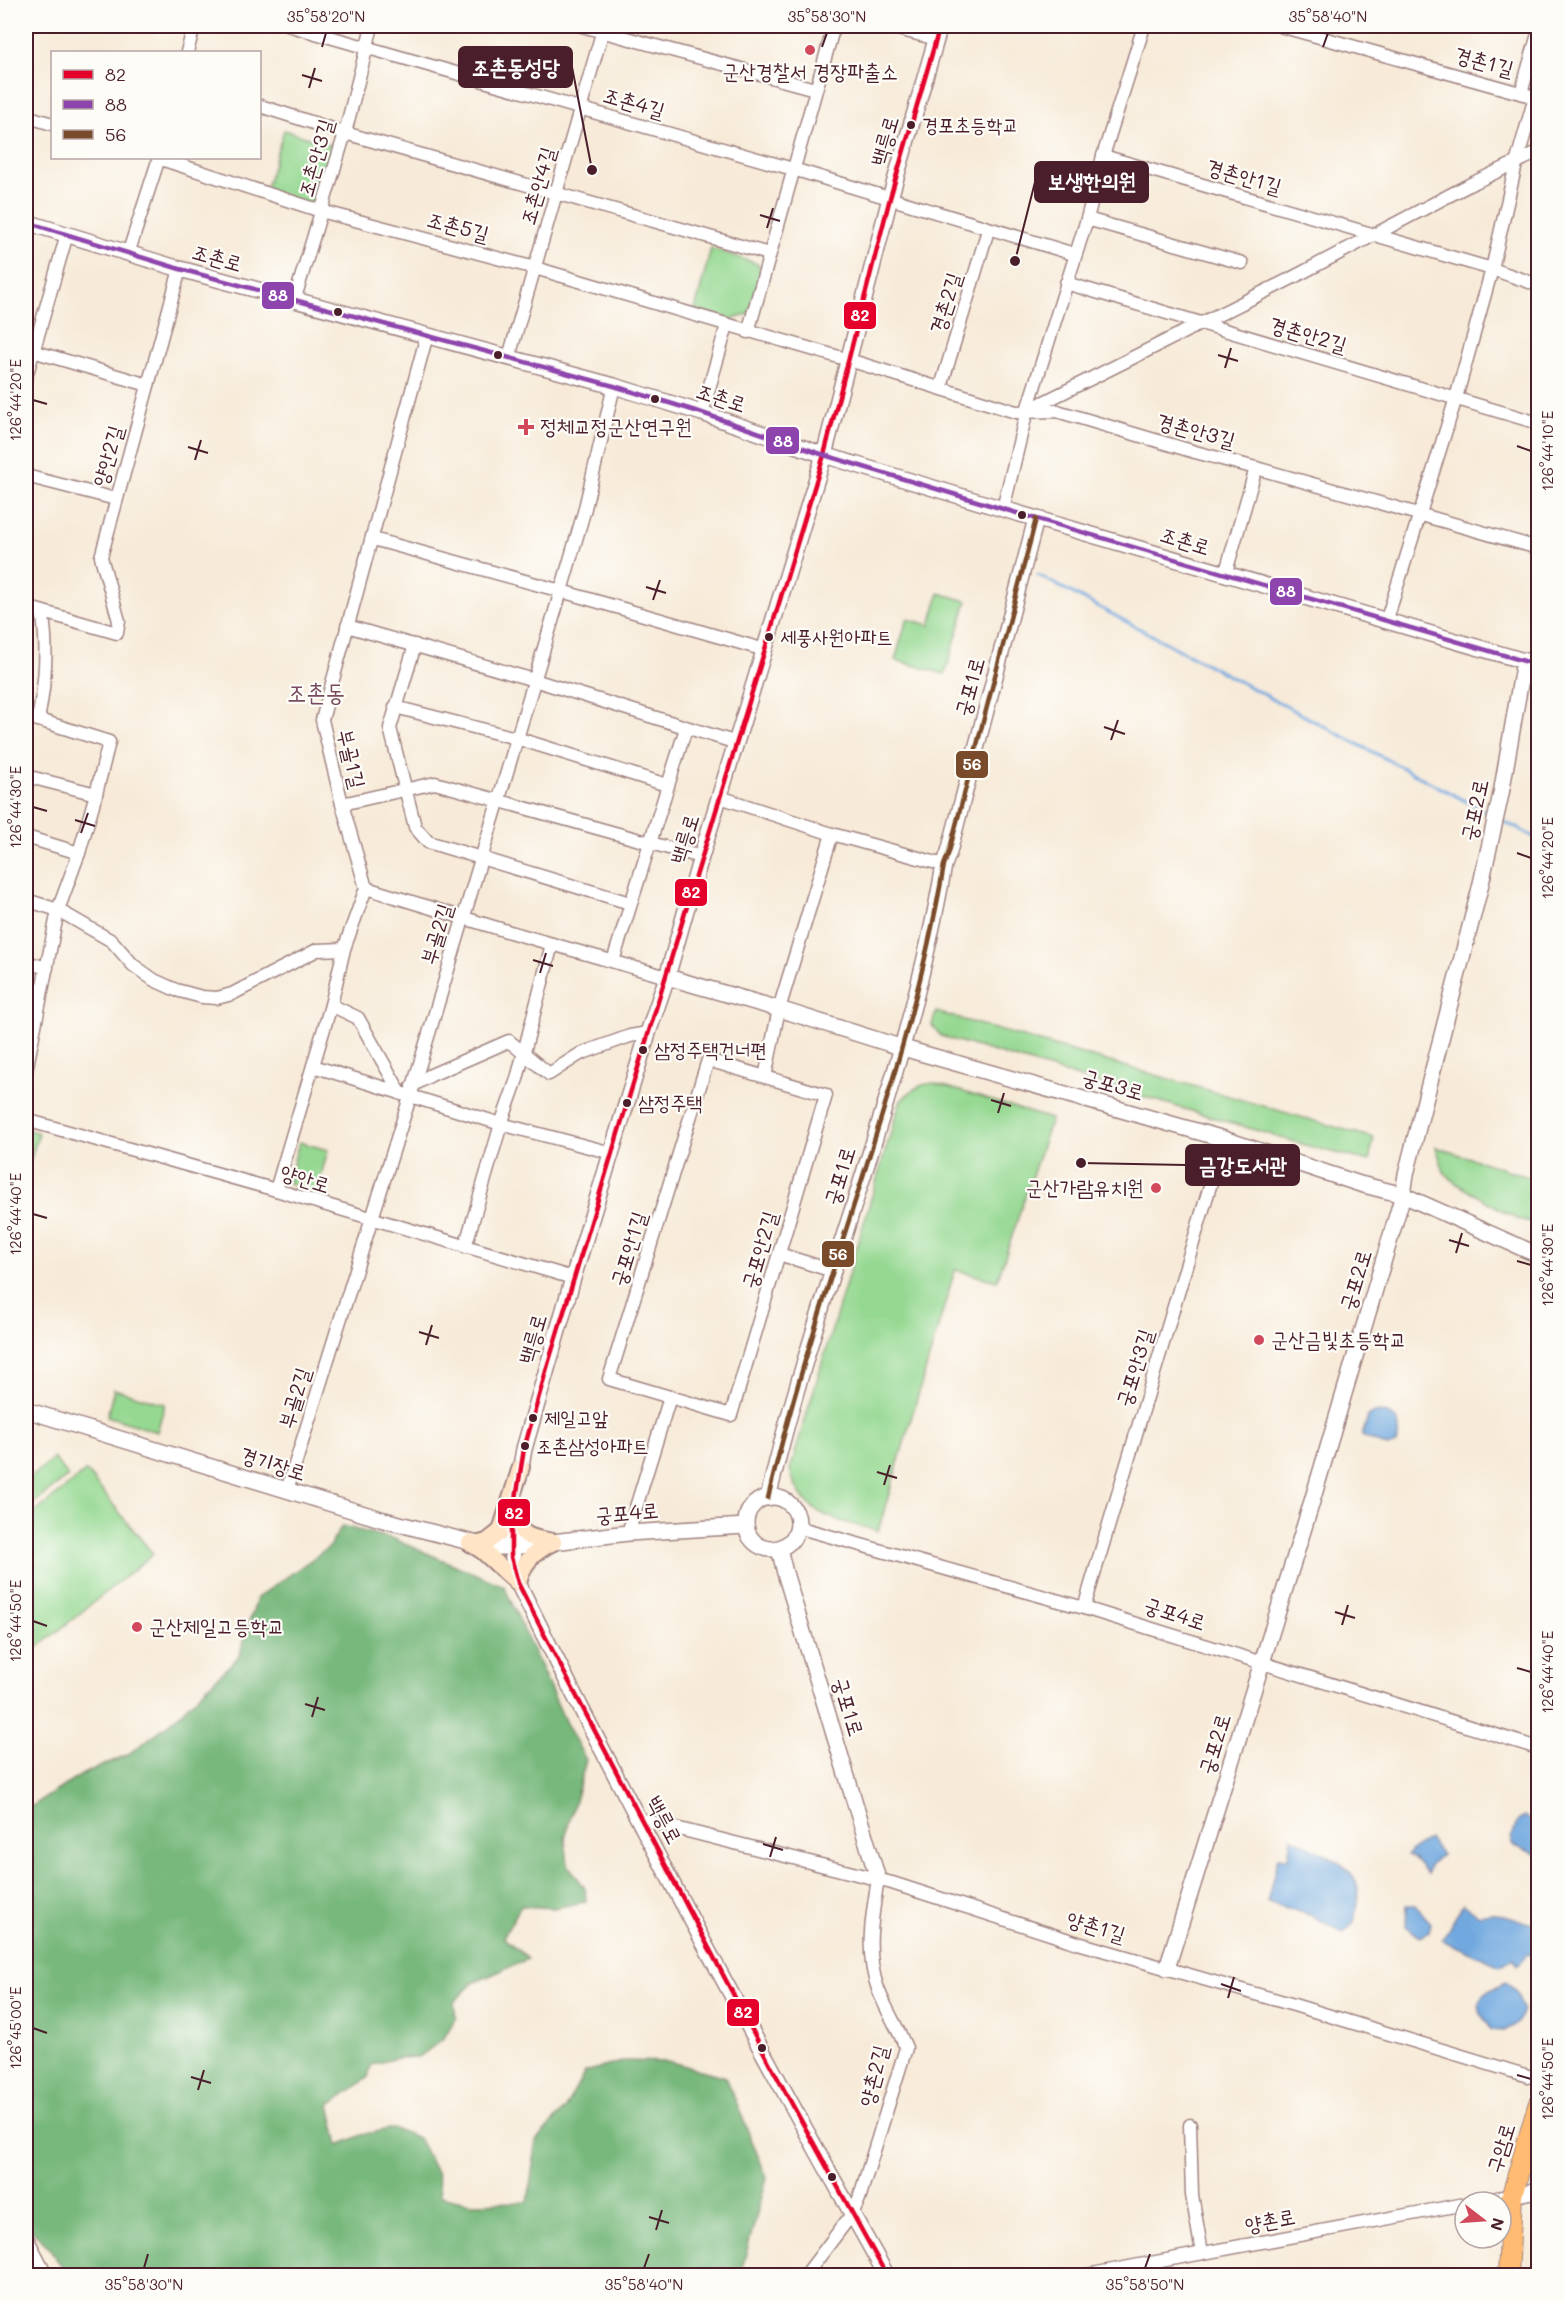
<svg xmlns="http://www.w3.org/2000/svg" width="1564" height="2301" font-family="Mali,'Poor Story',sans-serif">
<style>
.green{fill:#94d891;stroke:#6f7c5e;stroke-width:1.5}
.forest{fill:#77b87b;stroke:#606c53;stroke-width:1.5}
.water{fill:#70a8df;stroke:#5d6485;stroke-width:1.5}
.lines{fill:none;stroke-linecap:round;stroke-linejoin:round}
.stream{stroke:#70a8df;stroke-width:3}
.minor-casing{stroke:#a08482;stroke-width:15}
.tertiary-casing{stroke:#a08482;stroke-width:18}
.secondary-casing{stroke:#a08482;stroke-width:20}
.primary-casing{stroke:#a08482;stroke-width:22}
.minor{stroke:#fff;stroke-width:12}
.tertiary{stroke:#fff;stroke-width:15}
.secondary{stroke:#ffe4c6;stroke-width:16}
.primary{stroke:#ffbb71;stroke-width:20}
.bus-1-casing{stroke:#fdfcf7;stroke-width:9}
.bus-2-casing{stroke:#fdfcf7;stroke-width:9}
.bus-3-casing{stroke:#fdfcf7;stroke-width:9}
.bus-1{stroke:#e4002b;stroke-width:4.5}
.bus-2{stroke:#8e44ad;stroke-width:4.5}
.bus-3{stroke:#7a4b2a;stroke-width:4.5}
.ticks{fill:none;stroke:#4a1f2b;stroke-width:2}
.poi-dot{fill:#d1495b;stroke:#fdfcf7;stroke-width:2}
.bus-dot{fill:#4a1f2b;stroke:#fdfcf7;stroke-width:2}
.labels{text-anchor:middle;stroke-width:4.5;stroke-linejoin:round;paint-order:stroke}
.bus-label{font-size:20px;fill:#4a1f2b;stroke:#fdfcf7;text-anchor:start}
.street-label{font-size:21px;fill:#4a1f2b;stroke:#fdfcf7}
.poi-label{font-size:21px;fill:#4a1f2b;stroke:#fdfcf7;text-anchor:start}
.quarter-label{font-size:24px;fill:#784b60;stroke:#fdfcf7}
.leader{fill:none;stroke:#4a1f2b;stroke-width:2}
.callout-dot{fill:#4a1f2b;stroke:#fdfcf7;stroke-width:2}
.callout{fill:#4a1f2b;stroke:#4a1f2b;stroke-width:2}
.callout-label{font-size:22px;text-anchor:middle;font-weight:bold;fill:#fff}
.line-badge{stroke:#fdfcf7;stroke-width:2}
.badge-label{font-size:16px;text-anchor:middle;font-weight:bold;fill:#fff}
.neatline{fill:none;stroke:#4a1f2b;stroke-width:2}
.ticks-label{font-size:15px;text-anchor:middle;fill:#4a1f2b}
</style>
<rect width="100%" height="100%" fill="#fdfcf7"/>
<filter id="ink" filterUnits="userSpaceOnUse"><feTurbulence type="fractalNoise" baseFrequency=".0167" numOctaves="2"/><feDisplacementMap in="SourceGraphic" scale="12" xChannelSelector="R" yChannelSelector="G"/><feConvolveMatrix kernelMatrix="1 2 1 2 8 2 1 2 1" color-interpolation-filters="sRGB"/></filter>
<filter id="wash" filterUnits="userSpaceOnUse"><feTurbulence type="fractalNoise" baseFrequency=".008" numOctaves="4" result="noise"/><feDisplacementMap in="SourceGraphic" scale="24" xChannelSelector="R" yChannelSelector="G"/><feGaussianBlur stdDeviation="1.35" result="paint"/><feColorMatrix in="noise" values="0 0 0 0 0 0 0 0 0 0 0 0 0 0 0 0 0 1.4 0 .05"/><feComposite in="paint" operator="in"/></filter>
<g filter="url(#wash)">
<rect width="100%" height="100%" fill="#f7ead8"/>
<g class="green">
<polygon points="284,130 334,146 314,207 265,191"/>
<polygon points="711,248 758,264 761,272 749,314 731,320 695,310"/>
<polygon points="939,593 967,601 945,674 895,660 907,619 930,625"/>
<polygon points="936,1012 1374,1138 1369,1161 1312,1147 941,1036 932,1025"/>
<path d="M 934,1083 L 1051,1119 L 997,1281 L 955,1270 L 878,1531 C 836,1519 803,1518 790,1470 L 900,1102 C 910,1091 918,1084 934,1083 Z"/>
<polygon points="26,1129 39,1133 26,1174"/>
<polygon points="299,1142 328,1150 317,1191 288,1183"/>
<polygon points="1436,1147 1538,1180 1538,1223 1517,1219 1457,1184 1444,1172"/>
<polygon points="114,1389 165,1404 157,1432 107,1416"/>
<polygon points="54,1458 68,1476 26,1509 26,1481"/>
<polygon points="86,1471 153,1554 26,1657 26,1520"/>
</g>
<polygon class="forest" points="342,1526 394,1539 504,1586 566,1723 586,1760 565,1838 568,1865 585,1888 586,1902 554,1908 521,1906 503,1937 528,1959 473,1983 454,2002 456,2017 444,2038 419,2057 396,2058 371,2065 368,2078 330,2105 339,2145 362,2135 393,2128 418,2138 438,2176 440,2196 471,2203 528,2202 536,2141 564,2110 585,2072 625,2061 671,2062 726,2077 767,2178 740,2275 67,2275 48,2246 26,2226 26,1810 83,1774 127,1755 170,1723 239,1656 257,1598 329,1547"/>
<g class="water">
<path d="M 1375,1412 C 1398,1413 1403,1424 1396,1444 L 1388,1447 L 1362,1436 L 1368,1416 Z"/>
<polygon points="1525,1816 1538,1826 1538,1855 1512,1845 1512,1838 1517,1822"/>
<path d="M 1291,1837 C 1310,1848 1358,1864 1358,1891 C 1358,1901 1355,1913 1354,1923 L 1343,1933 L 1313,1916 L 1267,1902 L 1278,1857 L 1288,1858 Z"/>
<polygon points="1429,1839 1442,1855 1429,1865 1428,1874 1414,1858 1407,1856 1413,1849"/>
<polygon points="1463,1904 1479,1915 1492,1913 1538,1925 1538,1957 1527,1954 1517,1965 1513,1958 1500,1966 1442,1940"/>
<polygon points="1407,1905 1415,1905 1431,1923 1429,1931 1420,1937 1406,1926"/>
<path d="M 1506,1982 L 1516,1991 L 1523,2010 L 1517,2024 L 1504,2031 L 1491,2030 C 1470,2001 1478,1995 1506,1982 Z"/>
</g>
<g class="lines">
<g class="stream">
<polyline points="1038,575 1490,814"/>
<polyline points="1501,820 1538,839"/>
<polyline points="1535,2268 1538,2269"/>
</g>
</g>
</g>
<g filter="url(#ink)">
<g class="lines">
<g class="minor-casing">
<g id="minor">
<polyline points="291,26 793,169 1074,254"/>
<polyline points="582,26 815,89"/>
<polyline points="886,26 937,39"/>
<polyline points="1280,26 1538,98"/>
<polyline points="187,52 194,26"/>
<polyline points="1521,93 1538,34"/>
<polyline points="260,106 345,133 769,254"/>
<polyline points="26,116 52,124"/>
<polyline points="1103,156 1492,269 1538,285"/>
<polyline points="158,158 321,211 535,268 849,360 1016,412 1057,411 1195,452 1256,468 1538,548"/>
<polyline points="1087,219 1242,263"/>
<polyline points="128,254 159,158"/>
<polyline points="1066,283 1538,423"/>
<polyline points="294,301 345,133 372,26"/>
<polyline points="748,332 834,26"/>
<polyline points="26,349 148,385"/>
<polyline points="509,357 604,26"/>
<polyline points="26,377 67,234"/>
<polyline points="941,387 988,230"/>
<polyline points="1028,410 1292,278 1469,185 1538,152"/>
<polyline points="702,413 727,325"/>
<polyline points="26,476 116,499"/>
<polyline points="1003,509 1027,410 1087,219 1103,156 1144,26"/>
<polyline points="373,539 561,591 765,650"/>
<polyline points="1225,575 1256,468"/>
<polyline points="26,607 117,633 119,621 101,557 180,269"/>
<polyline points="1386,622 1456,398 1492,269 1516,164 1535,97"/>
<polyline points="347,626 534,680 737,743"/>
<polyline points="415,645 390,728 415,827 428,842 630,903"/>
<polyline points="395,707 516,738 667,785"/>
<polyline points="26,716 109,742 96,794 79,853 58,910 26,1071"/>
<path d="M 38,720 C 45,684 49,647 42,612"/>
<polyline points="26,776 96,794"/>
<polyline points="720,797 832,834 944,865"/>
<polyline points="342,804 435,783 701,857"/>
<polyline points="26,837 79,853"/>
<polyline points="366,888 510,932 667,977"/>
<polyline points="26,900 58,910 112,941 133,965 154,980 176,990 202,997 217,998 232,994 317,950 344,949"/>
<polyline points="613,961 686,728"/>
<polyline points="26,962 47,968"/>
<polyline points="331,1005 358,1018 401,1094"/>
<polygon points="708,1060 826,1095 731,1415 609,1379"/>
<polyline points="313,1066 501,1124 612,1153"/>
<polyline points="765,1077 779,1009 832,834"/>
<polyline points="412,1086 431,1075 509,1041 549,1074 580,1054 630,1036 648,1033"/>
<polyline points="26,1120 276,1190 573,1278"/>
<polyline points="276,1190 331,1005 344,949 366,888 342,804 322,720 427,335"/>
<polyline points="465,1247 501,1124 517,1079 552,944"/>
<polyline points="779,1254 833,1271"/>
<polyline points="287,1490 410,1097 561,591 584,512 614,386"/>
<polyline points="797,1527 1084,1608 1538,1748"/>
<polyline points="628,1533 670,1397"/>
<polyline points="1084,1608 1224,1139"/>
<polyline points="640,1819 892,1883 1078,1943 1294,2005 1538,2079"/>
<polyline points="1190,2125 1192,2195 1202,2253"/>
<polyline points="1476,2202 1512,2195"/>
<polyline points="26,2236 47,2276"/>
<path d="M 805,2276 L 852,2214 L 859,2199 L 906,2048 C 898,2028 886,2010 878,1989 C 865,1953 872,1916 878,1879"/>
<polyline points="1081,2276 1465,2204"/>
</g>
</g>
<g class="tertiary-casing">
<g id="tertiary">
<polyline points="26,222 180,269 614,386 702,413 824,455 1003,509 1538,665"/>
<polyline points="667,977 779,1009 903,1048 1224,1139 1360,1184 1403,1195 1538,1255"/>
<polyline points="26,1410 384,1520 489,1547 511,1547 628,1533 746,1526"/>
<polyline points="519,1477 524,1449 573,1278 648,1033 667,977 701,857 824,455 890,198 940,26"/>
<circle cx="772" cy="1523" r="26"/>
<path d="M 768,1498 C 818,1285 907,1082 944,865 L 949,852 L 1036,519"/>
<path d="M 514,1510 C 510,1536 511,1557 518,1583 C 634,1817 759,2049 887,2276"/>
<polyline points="779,1548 785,1573 878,1879"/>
<polyline points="1167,1968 1310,1508 1403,1195 1406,1174 1480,888 1501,794 1524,661"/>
<polyline points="1512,2195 1538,2190"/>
</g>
</g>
<g class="secondary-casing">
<g id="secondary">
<path d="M 513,1513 C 520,1537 529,1538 553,1542"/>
<polyline points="470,1543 483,1551 518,1583"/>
<polyline points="476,1545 487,1542 501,1531 521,1467"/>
<path d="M 518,1583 C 523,1561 534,1552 553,1542"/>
</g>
</g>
<g class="primary-casing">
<polyline id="primary" points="1508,2276 1512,2195 1538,2106"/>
</g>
<use href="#minor" class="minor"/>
<use href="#tertiary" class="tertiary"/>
<use href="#secondary" class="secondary"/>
<use href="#primary" class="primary"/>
<g class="bus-1-casing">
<polyline id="bus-1" points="887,2276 771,2066 546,1638 518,1583 511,1557 511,1530 524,1449 548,1364 824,455 890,198 940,26"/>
</g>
<g class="bus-2-casing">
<polyline id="bus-2" points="26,222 180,269 614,386 702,413 824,455 1003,509 1538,665"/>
</g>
<g class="bus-3-casing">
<path id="bus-3" d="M 768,1498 C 818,1285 907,1082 944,865 L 949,852 L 1036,519"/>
</g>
<use href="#bus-1" class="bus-1"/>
<use href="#bus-2" class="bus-2"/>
<use href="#bus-3" class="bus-3"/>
</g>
</g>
<path class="ticks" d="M 322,47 L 326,33M 822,47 L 827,33M 1323,47 L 1328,33M 302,75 L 322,81M 309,88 L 315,68M 760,215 L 780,221M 767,228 L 773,208M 1218,355 L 1238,361M 1225,368 L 1231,348M 33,400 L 47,404M 1517,446 L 1531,451M 188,447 L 208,453M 195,460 L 201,440M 646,587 L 666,593M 653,600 L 660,580M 1104,727 L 1125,734M 1111,740 L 1118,720M 33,807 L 47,811M 75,820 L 95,826M 81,833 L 88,813M 1517,853 L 1531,858M 533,960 L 553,966M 540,973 L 546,953M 991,1100 L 1011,1106M 998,1113 L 1004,1093M 33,1214 L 47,1218M 1449,1240 L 1469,1246M 1456,1253 L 1462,1233M 1517,1261 L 1531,1265M 419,1332 L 439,1338M 426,1345 L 432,1325M 877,1472 L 897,1478M 884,1485 L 890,1465M 1335,1612 L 1355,1618M 33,1621 L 47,1626M 1342,1625 L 1348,1605M 1517,1668 L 1531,1672M 305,1704 L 325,1710M 312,1717 L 318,1697M 763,1844 L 783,1850M 770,1857 L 776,1837M 1221,1984 L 1241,1991M 1228,1998 L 1234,1977M 33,2028 L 47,2033M 1517,2075 L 1531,2079M 191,2077 L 211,2083M 198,2090 L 204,2070M 649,2217 L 669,2223M 656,2230 L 662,2210M 144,2268 L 148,2254M 644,2268 L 649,2254M 1145,2268 L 1150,2254"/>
<g class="poi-dot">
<circle cx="810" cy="50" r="6"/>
<path d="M523 418h6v6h6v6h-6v6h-6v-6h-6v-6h6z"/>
<circle cx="1156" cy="1188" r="6"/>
<circle cx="1259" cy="1340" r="6"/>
<circle cx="137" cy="1627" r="6"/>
</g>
<g class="bus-dot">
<circle cx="911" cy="125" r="5"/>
<circle cx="338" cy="312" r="5"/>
<circle cx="498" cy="355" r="5"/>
<circle cx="655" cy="399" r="5"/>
<circle cx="1022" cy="515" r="5"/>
<circle cx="769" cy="637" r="5"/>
<circle cx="643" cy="1050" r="5"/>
<circle cx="627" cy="1103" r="5"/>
<circle cx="533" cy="1418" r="5"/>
<circle cx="525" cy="1446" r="5"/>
<circle cx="762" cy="2048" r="5"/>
<circle cx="832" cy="2177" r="5"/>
</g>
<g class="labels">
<g class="bus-label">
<text x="922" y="132">경포초등학교</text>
<text x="780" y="644">세풍사원아파트</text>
<text x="654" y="1057">삼정주택건너편</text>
<text x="638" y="1110">삼정주택</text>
<text x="544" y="1425">제일고앞</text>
<text x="536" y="1453">조촌삼성아파트</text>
</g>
<g class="street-label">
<text transform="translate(1484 62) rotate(15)" y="7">경촌1길</text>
<text transform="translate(634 103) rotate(16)" y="7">조촌4길</text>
<text transform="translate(885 141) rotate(-74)" y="7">백릉로</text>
<text transform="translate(316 158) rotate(-74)" y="7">조촌안3길</text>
<text transform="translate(1244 177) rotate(16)" y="7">경촌안1길</text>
<text transform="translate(538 186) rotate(-74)" y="7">조촌안4길</text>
<text transform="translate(458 227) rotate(15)" y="7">조촌5길</text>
<text transform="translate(217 258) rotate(16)" y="7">조촌로</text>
<text transform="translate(946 303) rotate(-73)" y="7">경촌2길</text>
<text transform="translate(1308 335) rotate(16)" y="7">경촌안2길</text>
<text transform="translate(721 398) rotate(18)" y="7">조촌로</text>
<text transform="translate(1196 431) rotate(15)" y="7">경촌안3길</text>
<text transform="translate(108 456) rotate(-74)" y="7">양안2길</text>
<text transform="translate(1185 541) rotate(17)" y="7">조촌로</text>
<text transform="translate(970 687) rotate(-75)" y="7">궁포1로</text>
<text transform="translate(351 759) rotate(77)" y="7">부골1길</text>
<text transform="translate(1475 810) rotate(-78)" y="7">궁포2로</text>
<text transform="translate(685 839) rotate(-73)" y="7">백릉로</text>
<text transform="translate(437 934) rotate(-73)" y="7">부골2길</text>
<text transform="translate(1113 1085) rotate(16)" y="7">궁포3로</text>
<text transform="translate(840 1176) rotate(-73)" y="7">궁포1로</text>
<text transform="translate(305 1179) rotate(17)" y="7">양안로</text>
<text transform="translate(629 1249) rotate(-73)" y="7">궁포안1길</text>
<text transform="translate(760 1250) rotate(-74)" y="7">궁포안2길</text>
<text transform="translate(1356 1280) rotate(-73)" y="7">궁포2로</text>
<text transform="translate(533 1339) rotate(-74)" y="7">백릉로</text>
<text transform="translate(1135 1368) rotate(-73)" y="7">궁포안3길</text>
<text transform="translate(295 1398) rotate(-73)" y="7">부골2길</text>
<text transform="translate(273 1464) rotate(17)" y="7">경기장로</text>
<text transform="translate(627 1513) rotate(-5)" y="7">궁포4로</text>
<text transform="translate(1175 1614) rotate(18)" y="7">궁포4로</text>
<text transform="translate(848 1707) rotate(73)" y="7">궁포1로</text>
<text transform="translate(1215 1744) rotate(-73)" y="7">궁포2로</text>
<text transform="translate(664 1820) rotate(62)" y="7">백릉로</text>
<text transform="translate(1096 1927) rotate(17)" y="7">양촌1길</text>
<text transform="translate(874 2076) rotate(-76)" y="7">양촌2길</text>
<text transform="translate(1501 2148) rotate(-73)" y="7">구암로</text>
<text transform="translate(1270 2221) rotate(-11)" y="7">양촌로</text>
</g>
<g class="poi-label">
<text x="810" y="79" text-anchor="middle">군산경찰서 경장파출소</text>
<text x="540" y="434">정체교정군산연구원</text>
<text x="1144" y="1195" text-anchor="end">군산가람유치원</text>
<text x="1271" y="1347">군산금빛초등학교</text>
<text x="149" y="1634">군산제일고등학교</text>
</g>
<g class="quarter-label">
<text x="316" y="701">조촌동</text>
</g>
</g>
<path class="leader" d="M592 170L572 67M1015 261L1035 182M1081 1163L1186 1165"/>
<g class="callout-dot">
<circle cx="592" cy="170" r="6"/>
<circle cx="1015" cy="261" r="6"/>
<circle cx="1081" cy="1163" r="6"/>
</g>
<g class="callout">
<rect x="459" y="47" width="113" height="40" rx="6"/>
<rect x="1035" y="162" width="113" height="40" rx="6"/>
<rect x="1186" y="1145" width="113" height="40" rx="6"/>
</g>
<g class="callout-label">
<text x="516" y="75">조촌동성당</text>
<text x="1092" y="189">보생한의원</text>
<text x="1243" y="1173">금강도서관</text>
</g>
<g class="line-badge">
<rect x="261" y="281" width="34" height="29" rx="6" fill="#8e44ad"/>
<rect x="843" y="301" width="34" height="29" rx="6" fill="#e4002b"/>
<rect x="765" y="426" width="35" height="29" rx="6" fill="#8e44ad"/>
<rect x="1269" y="577" width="34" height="29" rx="6" fill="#8e44ad"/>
<rect x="955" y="750" width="34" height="29" rx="6" fill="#7a4b2a"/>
<rect x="674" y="878" width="34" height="29" rx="6" fill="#e4002b"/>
<rect x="821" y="1240" width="34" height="28" rx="6" fill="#7a4b2a"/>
<rect x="497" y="1498" width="34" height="29" rx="6" fill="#e4002b"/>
<rect x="726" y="1998" width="34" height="29" rx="6" fill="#e4002b"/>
</g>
<g class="badge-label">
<text x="278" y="301">88</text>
<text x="860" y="321">82</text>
<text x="783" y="447">88</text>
<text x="1286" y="597">88</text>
<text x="972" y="770">56</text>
<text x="691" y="898">82</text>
<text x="838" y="1260">56</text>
<text x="514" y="1519">82</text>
<text x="743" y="2018">82</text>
</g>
<rect width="1564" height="2301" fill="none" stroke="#fdfcf7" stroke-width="66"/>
<rect x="51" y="51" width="210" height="108" fill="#fdfcf7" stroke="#b5a4a5" stroke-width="1.5"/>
<rect x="63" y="70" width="30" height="9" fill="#e4002b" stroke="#b5a4a5" stroke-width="1.5"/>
<text x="105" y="81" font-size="18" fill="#4a1f2b">82</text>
<rect x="63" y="100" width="30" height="9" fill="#8e44ad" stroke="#b5a4a5" stroke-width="1.5"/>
<text x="105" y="111" font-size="18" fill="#4a1f2b">88</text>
<rect x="63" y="130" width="30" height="9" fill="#7a4b2a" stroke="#b5a4a5" stroke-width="1.5"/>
<text x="105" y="141" font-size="18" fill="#4a1f2b">56</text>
<g transform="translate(1483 2220) rotate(107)"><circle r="28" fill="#fdfcf7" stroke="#b5a4a5" stroke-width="1.5"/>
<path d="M0-4.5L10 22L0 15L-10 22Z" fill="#d1495b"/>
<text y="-9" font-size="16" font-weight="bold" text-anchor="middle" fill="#4a1f2b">N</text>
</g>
<rect x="33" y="33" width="1498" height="2235" class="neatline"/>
<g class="ticks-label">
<text x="326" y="22">35°58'20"N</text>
<text x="827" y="22">35°58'30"N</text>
<text x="1328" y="22">35°58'40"N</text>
<text transform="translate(16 400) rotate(-90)" y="5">126°44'20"E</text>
<text transform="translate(1548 451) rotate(-90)" y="5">126°44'10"E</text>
<text transform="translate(16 807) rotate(-90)" y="5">126°44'30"E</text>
<text transform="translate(1548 858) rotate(-90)" y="5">126°44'20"E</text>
<text transform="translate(16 1214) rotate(-90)" y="5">126°44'40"E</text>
<text transform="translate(1548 1265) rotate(-90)" y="5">126°44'30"E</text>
<text transform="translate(16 1621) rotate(-90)" y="5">126°44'50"E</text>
<text transform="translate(1548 1672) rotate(-90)" y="5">126°44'40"E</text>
<text transform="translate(16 2028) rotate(-90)" y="5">126°45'00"E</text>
<text transform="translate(1548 2079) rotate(-90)" y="5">126°44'50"E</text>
<text x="144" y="2290">35°58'30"N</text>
<text x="644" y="2290">35°58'40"N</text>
<text x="1145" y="2290">35°58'50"N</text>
</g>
</svg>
